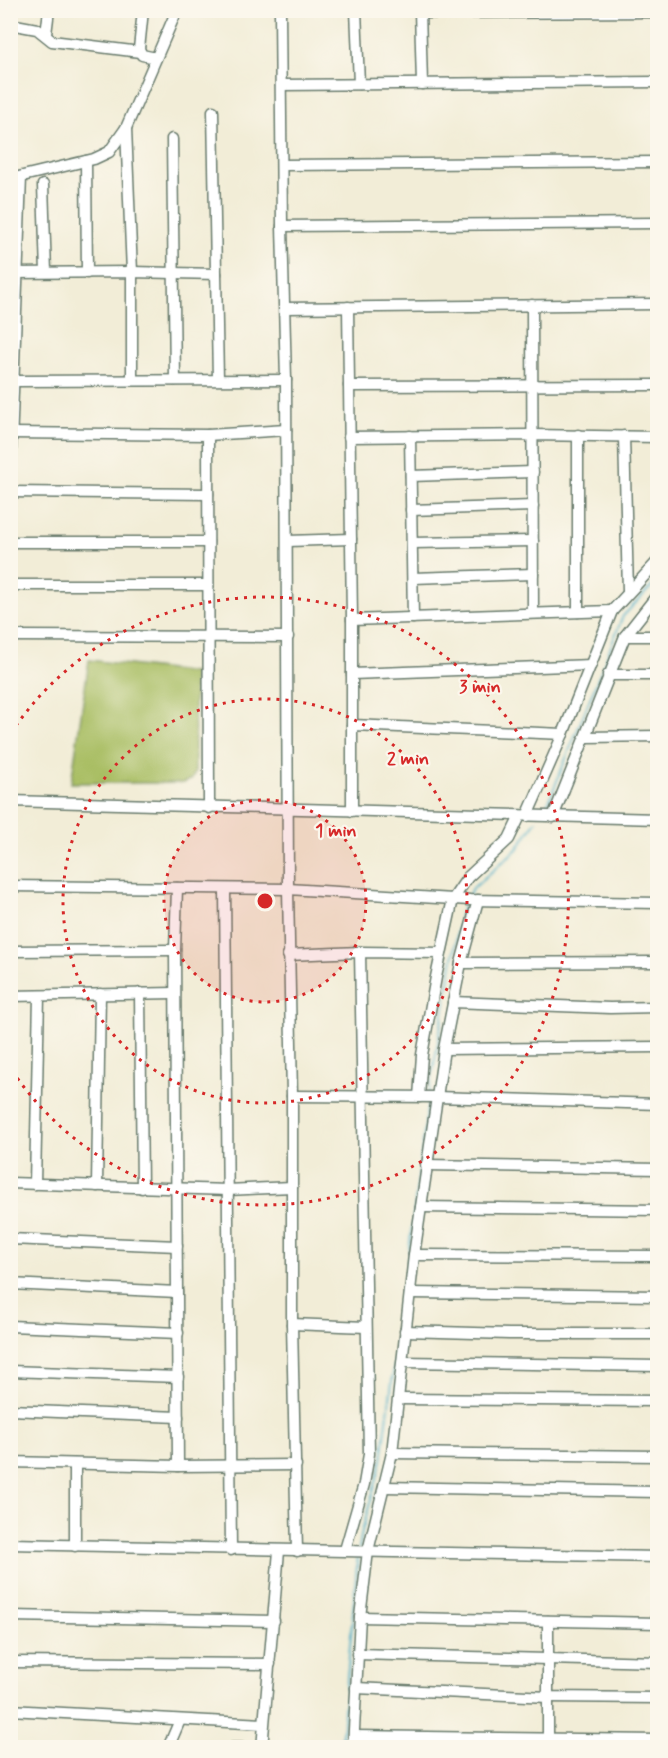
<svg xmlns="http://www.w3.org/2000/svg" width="668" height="1758" font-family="Mynerve,sans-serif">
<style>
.green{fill:#a9be63;stroke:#647e4c;stroke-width:1.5}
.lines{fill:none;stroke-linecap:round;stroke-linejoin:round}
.stream{stroke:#49afc8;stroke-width:2}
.street-casing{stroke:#697b6d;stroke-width:13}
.street{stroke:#fff;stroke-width:10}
.ring{fill:none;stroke:#d62828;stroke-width:3;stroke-dasharray:3 6}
.centre{fill:#d62828;stroke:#fbf7ec;stroke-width:3}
.ring-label{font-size:18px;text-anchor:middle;font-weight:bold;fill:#d62828;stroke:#fbf7ec;stroke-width:4.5;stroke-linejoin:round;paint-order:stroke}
</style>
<rect width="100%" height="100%" fill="#fbf7ec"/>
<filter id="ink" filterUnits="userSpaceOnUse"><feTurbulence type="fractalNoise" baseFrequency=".0167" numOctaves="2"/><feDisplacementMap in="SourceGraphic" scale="12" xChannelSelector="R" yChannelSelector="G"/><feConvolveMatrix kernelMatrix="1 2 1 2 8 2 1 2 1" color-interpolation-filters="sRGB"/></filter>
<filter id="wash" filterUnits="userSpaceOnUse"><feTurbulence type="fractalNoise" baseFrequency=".008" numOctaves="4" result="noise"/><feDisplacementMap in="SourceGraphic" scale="24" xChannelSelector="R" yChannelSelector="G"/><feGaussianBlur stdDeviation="1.35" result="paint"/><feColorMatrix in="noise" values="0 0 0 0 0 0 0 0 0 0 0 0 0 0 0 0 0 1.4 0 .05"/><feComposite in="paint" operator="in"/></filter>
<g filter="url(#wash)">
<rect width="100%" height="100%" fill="#f2edd7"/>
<polygon class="green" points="89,660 194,673 195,772 192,779 183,783 71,783"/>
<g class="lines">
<g class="stream">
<polyline points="540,813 549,801 623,616 658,580"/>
<polyline points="469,896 471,890 517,849 536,821"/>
<polyline points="429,1093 461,913 465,904"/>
<polyline points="359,1549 362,1531 382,1460 428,1102"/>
<polyline points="341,1748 358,1555"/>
</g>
</g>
</g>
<g filter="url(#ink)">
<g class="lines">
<g class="street-casing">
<g id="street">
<polyline points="143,10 139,49 142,55 156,58"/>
<polyline points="280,10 282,226 286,380 288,889 292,1096 292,1324 297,1551"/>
<polyline points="356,10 359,84"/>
<polyline points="420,10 422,84"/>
<polyline points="420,13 658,12"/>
<polyline points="10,24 37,29 52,41 140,52"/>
<polyline points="46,34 49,10"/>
<polyline points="281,85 658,82"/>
<polyline points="213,111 218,379"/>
<polyline points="126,128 132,272 132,380"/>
<polyline points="172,139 175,380"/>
<polyline points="86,161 87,273"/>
<polyline points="283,165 658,162"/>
<polyline points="10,179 94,159 109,152 126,128 177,10"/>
<polyline points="43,185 46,272"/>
<polyline points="282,226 658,223"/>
<polyline points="13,273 132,272 216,274"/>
<polyline points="532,305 533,613"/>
<polyline points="348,307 352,620 352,811"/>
<polyline points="285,308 658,304"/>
<polyline points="14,381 286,380"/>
<polyline points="349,386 658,385"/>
<polyline points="10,433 208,435 286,430"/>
<polyline points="208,435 209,808"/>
<polyline points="578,435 578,612"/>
<polyline points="410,436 413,618"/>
<polyline points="624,436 628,591"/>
<polyline points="349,437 532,435 658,437"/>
<polyline points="10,472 21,177"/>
<polyline points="411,476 533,472"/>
<polyline points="10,492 208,494"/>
<polyline points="411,510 533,506"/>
<polyline points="288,541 351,539"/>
<polyline points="10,542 208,542"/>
<polyline points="412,543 533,541"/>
<polyline points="413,578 533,574"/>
<polyline points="10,585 207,585"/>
<polyline points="352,620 612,611"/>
<polyline points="10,636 288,637"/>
<polyline points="625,636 658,636"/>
<polyline points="352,674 591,665"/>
<polyline points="608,675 658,675"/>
<polyline points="352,725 563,734"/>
<polyline points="586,737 658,736"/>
<path d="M 10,801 C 226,809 442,814 658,819"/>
<polyline points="527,816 563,734 612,611 658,561"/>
<polyline points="553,817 625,636 658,594"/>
<polyline points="10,886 288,889 470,900 658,903"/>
<polyline points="177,888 175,950 178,1466"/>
<polyline points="225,889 231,1550"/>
<polyline points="10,951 175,950"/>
<polyline points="288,955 360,952 441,953"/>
<polyline points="461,963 658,962"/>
<polyline points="140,993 142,1188"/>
<polyline points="10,996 175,993"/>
<polyline points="453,1002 610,1008 658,1007"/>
<polyline points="444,1049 658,1047"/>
<polyline points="292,1096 436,1097 658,1104"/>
<polyline points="419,1097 422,1055 436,977 453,899 468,877 509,839 520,816"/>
<polyline points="426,1165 658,1169"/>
<polyline points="10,1183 228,1190 292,1187"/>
<polyline points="35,1184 39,996"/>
<polyline points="97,1186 100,994"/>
<polyline points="421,1207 658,1210"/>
<polyline points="10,1239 177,1246"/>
<polyline points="414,1255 658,1256"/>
<polyline points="10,1284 177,1292"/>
<polyline points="410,1293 658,1296"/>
<polyline points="292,1324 366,1327"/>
<polyline points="10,1326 178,1333"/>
<polyline points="405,1331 509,1334 658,1334"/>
<polyline points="403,1362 658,1366"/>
<polyline points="10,1371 178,1377"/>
<polyline points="399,1399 658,1401"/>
<polyline points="10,1410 178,1417"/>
<polyline points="392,1453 658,1456"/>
<polyline points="10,1462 178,1466 296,1465"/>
<polyline points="385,1487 658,1492"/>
<path d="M 10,1544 C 226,1550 442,1552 658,1557"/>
<polyline points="75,1546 75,1464"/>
<polyline points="345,1550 364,1484 369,1454 360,952"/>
<polyline points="10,1616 274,1621"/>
<polyline points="360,1617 658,1623"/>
<polyline points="548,1621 548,1748"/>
<polyline points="357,1654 658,1662"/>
<polyline points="10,1662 270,1664"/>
<polyline points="356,1688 548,1697 658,1698"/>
<polyline points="10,1710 263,1724"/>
<polyline points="354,1736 658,1740"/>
<polyline points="168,1748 180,1720"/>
<polyline points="232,1748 242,1748"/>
<polyline points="262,1748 279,1551"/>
<polyline points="353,1748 360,1617 368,1551 392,1453 414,1255 444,1049 461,963 478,900"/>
</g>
</g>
<use href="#street" class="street"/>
</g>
</g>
<circle cx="265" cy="901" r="101" fill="#d62828" fill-opacity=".12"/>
<g class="ring">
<circle cx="265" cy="901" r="101"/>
<circle cx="265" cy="901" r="202"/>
<path d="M11 733A304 304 0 1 1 11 1069"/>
</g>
<circle cx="265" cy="901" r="9" class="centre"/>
<g class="ring-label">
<text x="480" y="692">3 min</text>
<text x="408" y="764">2 min</text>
<text x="336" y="836">1 min</text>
</g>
<rect width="668" height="1758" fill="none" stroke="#fbf7ec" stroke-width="36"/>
</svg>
